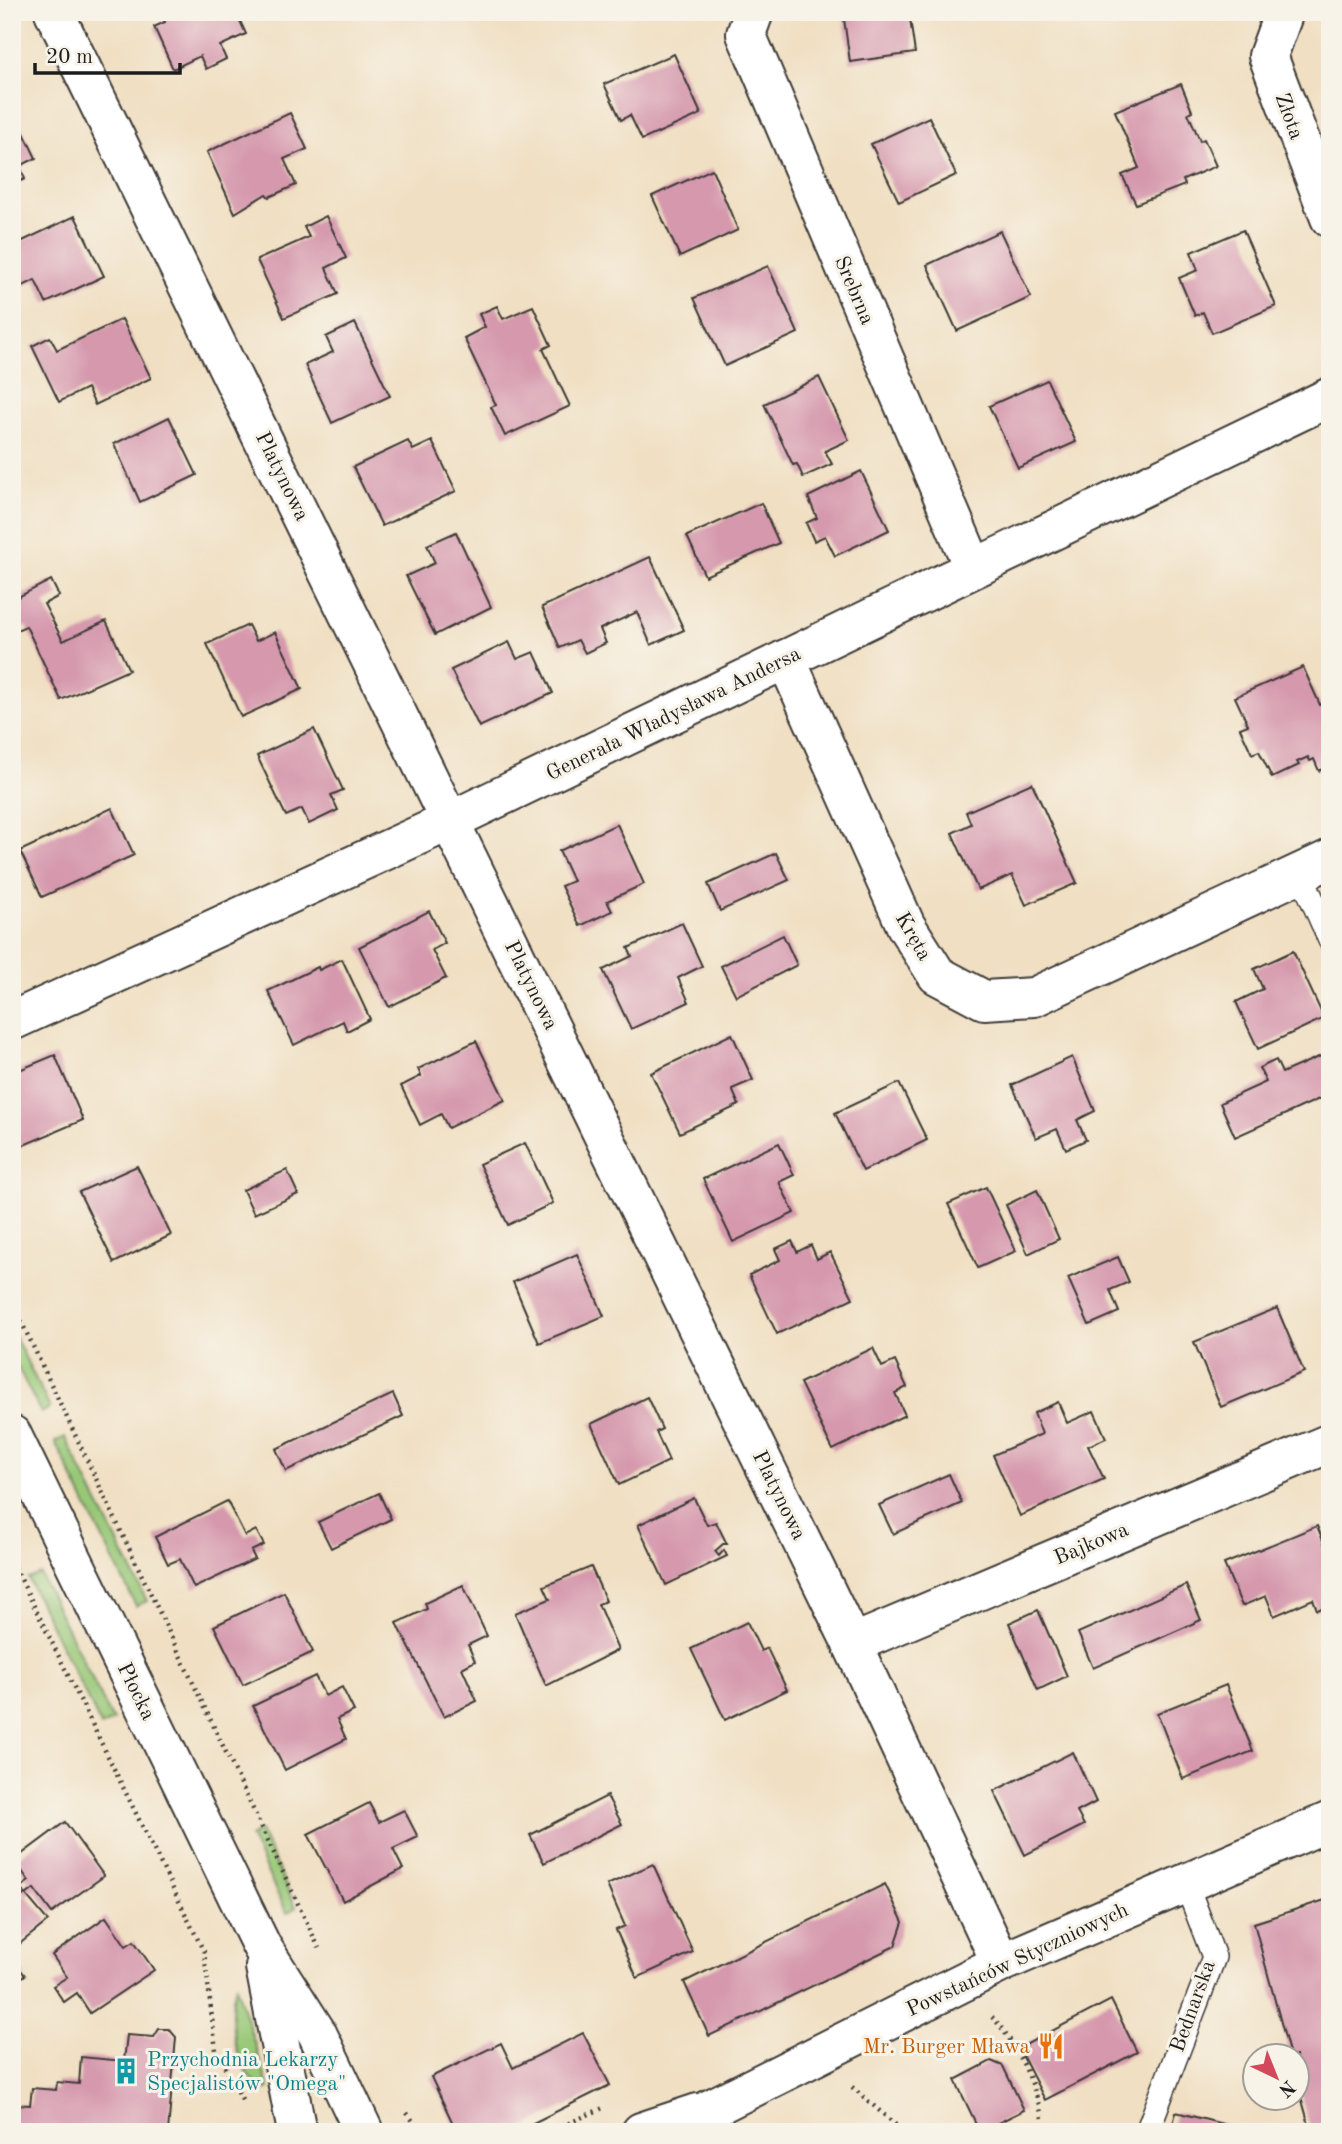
<svg xmlns="http://www.w3.org/2000/svg" width="1342" height="2144" font-family="'Old Standard TT',serif">
<style>
.green{fill:#98c877;stroke:#5a724a;stroke-width:2}
.building{fill:#d598ad}
.lines{fill:none;stroke-linecap:round;stroke-linejoin:round}
.lane-casing{stroke:#3c3935;stroke-width:26}
.street-casing{stroke:#3c3935;stroke-width:42}
.secondary-casing{stroke:#3c3935;stroke-width:42}
.path{stroke:#3c3935;stroke-width:4.5;stroke-dasharray:2 5;stroke-linecap:butt}
.lane{stroke:#fff;stroke-width:23}
.street{stroke:#fff;stroke-width:38}
.secondary{stroke:#fff;stroke-width:38}
.labels{text-anchor:middle;stroke-width:6;stroke-linejoin:round;paint-order:stroke}
.street-label{font-size:21px;fill:#1c1c1c;stroke:#f7f3e8}
.food-label{font-size:21px;fill:#c56008;stroke:#f7f3e8;text-anchor:end}
.culture-label{font-size:21px;fill:#0d838f;stroke:#f7f3e8;text-anchor:start}
</style>
<rect width="100%" height="100%" fill="#f7f3e8"/>
<filter id="ink" filterUnits="userSpaceOnUse"><feTurbulence type="fractalNoise" baseFrequency=".0143" numOctaves="2"/><feDisplacementMap in="SourceGraphic" scale="14" xChannelSelector="R" yChannelSelector="G"/><feConvolveMatrix kernelMatrix="1 2 1 2 8 2 1 2 1" color-interpolation-filters="sRGB"/></filter>
<filter id="wash" filterUnits="userSpaceOnUse"><feTurbulence type="fractalNoise" baseFrequency=".00686" numOctaves="4" result="noise"/><feDisplacementMap in="SourceGraphic" scale="28" xChannelSelector="R" yChannelSelector="G"/><feGaussianBlur stdDeviation="1.57" result="paint"/><feColorMatrix in="noise" values="0 0 0 0 0 0 0 0 0 0 0 0 0 0 0 0 0 1.4 0 .05"/><feComposite in="paint" operator="in"/></filter>
<g filter="url(#wash)">
<rect width="100%" height="100%" fill="#f0dfc2"/>
<g class="green">
<polygon points="12,1331 50,1408 41,1413 12,1356"/>
<polygon points="65,1437 147,1601 136,1606 55,1442"/>
<polygon points="40,1574 113,1721 101,1726 28,1579"/>
<polygon points="260,1831 296,1907 287,1913 250,1837"/>
<path d="M 236,1986 L 269,2088 L 265,2090 C 234,2073 226,2016 236,1986 Z"/>
</g>
<g id="blocks">
<g class="building">
<polygon points="160,12 236,12 246,34 220,46 226,59 206,69 200,56 173,69 154,27 165,22"/>
<polygon points="843,12 909,12 915,53 850,62"/>
<polygon points="674,54 701,114 642,140 630,115 621,120 604,84"/>
<polygon points="1181,84 1192,111 1188,113 1200,141 1204,139 1216,166 1183,180 1185,185 1136,204 1122,175 1139,168 1115,111"/>
<polygon points="12,108 36,158 20,166 25,179 12,185"/>
<polygon points="290,113 307,149 284,159 296,185 269,197 266,194 235,213 207,152"/>
<polygon points="929,117 956,175 899,202 871,144"/>
<polygon points="712,169 738,230 680,257 652,196"/>
<polygon points="75,216 104,276 46,303 35,280 17,289 12,279 12,246"/>
<polygon points="326,216 346,258 326,268 338,294 284,318 257,260 309,237 304,227"/>
<polygon points="1243,230 1276,306 1212,333 1203,312 1195,316 1179,278 1198,270 1191,252"/>
<polygon points="1000,231 1031,297 957,331 927,265"/>
<polygon points="768,266 798,333 725,366 694,298"/>
<polygon points="497,306 503,319 533,306 551,345 543,349 570,406 505,436 491,407 496,405 464,338 485,327 479,314"/>
<polygon points="122,319 151,378 95,405 87,388 59,402 32,346 50,337 57,350"/>
<polygon points="355,323 390,396 332,423 305,365 333,352 326,337"/>
<polygon points="819,377 849,440 825,451 832,464 803,477 797,464 793,465 764,404"/>
<polygon points="1047,380 1076,442 1018,468 989,406"/>
<polygon points="169,417 197,475 140,502 114,444"/>
<polygon points="408,441 413,450 432,441 456,491 382,526 353,467"/>
<polygon points="861,471 889,530 835,556 825,536 814,541 806,523 817,518 808,497"/>
<polygon points="761,503 779,543 705,576 687,536"/>
<polygon points="456,532 491,607 435,635 406,576 435,563 427,545"/>
<polygon points="650,557 684,630 651,645 637,612 600,629 606,643 585,653 578,640 560,648 542,607"/>
<polygon points="51,580 59,596 44,604 63,641 106,621 129,670 61,700 26,626 12,632 12,600"/>
<polygon points="248,625 256,641 275,632 302,689 241,717 207,644"/>
<polygon points="509,642 517,659 534,652 553,693 479,727 451,670"/>
<polygon points="1303,667 1320,705 1330,700 1330,766 1319,771 1314,759 1310,761 1308,757 1297,762 1299,765 1272,778 1259,751 1252,754 1240,728 1248,725 1235,697"/>
<polygon points="314,729 343,790 331,795 338,810 309,824 302,809 286,816 257,756"/>
<polygon points="1032,783 1077,883 1026,905 1012,875 978,890 952,833 971,824 966,812"/>
<polygon points="112,808 134,855 42,897 20,851"/>
<polygon points="617,824 644,884 607,901 612,911 580,926 561,886 573,881 559,851"/>
<polygon points="776,853 789,880 720,911 708,884"/>
<polygon points="429,911 445,943 432,950 446,978 389,1007 359,947"/>
<polygon points="682,923 702,966 678,978 689,1002 631,1029 603,970 632,956 628,948"/>
<polygon points="783,935 797,965 736,996 721,966"/>
<polygon points="1293,951 1324,1018 1258,1049 1236,1002 1263,989 1254,969"/>
<polygon points="342,959 370,1019 347,1031 343,1021 294,1045 268,991 318,967 319,970"/>
<polygon points="732,1034 753,1080 732,1089 739,1105 680,1133 651,1073"/>
<polygon points="476,1041 505,1100 448,1128 441,1114 420,1125 401,1086 421,1076 418,1069"/>
<polygon points="1330,1052 1330,1094 1235,1137 1220,1103 1266,1082 1259,1068 1276,1060 1282,1073"/>
<polygon points="55,1055 83,1120 12,1150 12,1073"/>
<polygon points="1072,1057 1095,1111 1077,1120 1086,1140 1066,1149 1057,1129 1036,1138 1012,1085"/>
<polygon points="899,1083 927,1140 863,1171 835,1113"/>
<polygon points="525,1143 553,1203 508,1225 479,1164"/>
<polygon points="779,1143 794,1175 779,1182 794,1213 733,1242 703,1179"/>
<polygon points="137,1166 171,1235 114,1263 79,1192"/>
<polygon points="287,1170 298,1194 254,1214 243,1190"/>
<polygon points="986,1187 1016,1251 978,1268 948,1204"/>
<polygon points="1037,1190 1059,1239 1028,1254 1006,1205"/>
<polygon points="792,1241 797,1252 811,1245 817,1259 830,1252 853,1298 777,1334 749,1275 780,1260 775,1249"/>
<polygon points="577,1254 604,1316 539,1343 513,1282"/>
<polygon points="1118,1257 1129,1282 1110,1290 1119,1312 1089,1325 1068,1278"/>
<polygon points="1277,1308 1304,1372 1221,1407 1194,1342"/>
<polygon points="873,1348 882,1367 895,1361 907,1387 895,1393 905,1415 833,1450 800,1383"/>
<polygon points="393,1394 403,1416 286,1471 276,1449"/>
<polygon points="647,1397 662,1429 656,1432 669,1461 619,1485 591,1424"/>
<polygon points="1058,1402 1067,1423 1094,1411 1106,1438 1088,1446 1104,1479 1020,1516 993,1455 1042,1434 1034,1413"/>
<polygon points="949,1474 962,1503 893,1534 879,1505"/>
<polygon points="379,1493 391,1519 331,1548 318,1522"/>
<polygon points="694,1498 707,1525 716,1522 727,1544 723,1544 715,1551 719,1556 724,1550 727,1556 666,1585 638,1525"/>
<polygon points="227,1501 245,1536 256,1530 264,1545 251,1551 255,1559 194,1588 180,1559 168,1564 155,1537"/>
<polygon points="1317,1526 1330,1557 1330,1605 1317,1610 1313,1599 1274,1616 1266,1596 1242,1606 1224,1564"/>
<polygon points="591,1567 606,1601 598,1604 618,1650 546,1686 515,1613 550,1599 544,1586"/>
<polygon points="463,1585 487,1636 468,1645 475,1661 462,1668 477,1701 444,1717 397,1623 427,1609 425,1603"/>
<polygon points="1186,1585 1201,1620 1093,1668 1078,1633"/>
<polygon points="284,1592 313,1652 243,1685 214,1626"/>
<polygon points="1038,1610 1067,1676 1038,1690 1009,1623"/>
<polygon points="747,1622 761,1651 767,1648 787,1690 725,1720 691,1649"/>
<polygon points="315,1676 325,1696 342,1687 354,1711 337,1719 346,1739 285,1770 253,1706"/>
<polygon points="1226,1685 1253,1751 1183,1779 1157,1713"/>
<polygon points="1073,1752 1096,1802 1077,1812 1084,1825 1025,1855 994,1791"/>
<polygon points="607,1796 622,1824 544,1863 530,1835"/>
<polygon points="369,1803 379,1822 404,1810 418,1837 393,1849 403,1869 343,1901 308,1834"/>
<polygon points="65,1822 104,1876 52,1913 34,1889 26,1895 48,1921 12,1950 12,1905 25,1894 20,1888 29,1881 14,1860"/>
<polygon points="653,1864 693,1952 637,1978 616,1930 625,1926 607,1885"/>
<polygon points="885,1884 903,1922 895,1946 709,2036 684,1982"/>
<polygon points="1325,1900 1330,1913 1330,2132 1311,2132 1296,2079 1296,2056 1290,2056 1254,1923"/>
<polygon points="106,1917 126,1946 134,1941 154,1970 90,2013 77,1993 64,2002 53,1986 67,1977 52,1955"/>
<polygon points="12,1959 25,1975 12,1985"/>
<polygon points="1111,2000 1137,2052 1045,2100 1023,2057 1027,2044"/>
<polygon points="159,2029 169,2029 176,2037 168,2132 12,2132 12,2104 30,2105 32,2088 56,2090 57,2082 79,2084 81,2057 124,2061 127,2035 154,2037"/>
<polygon points="583,2033 610,2085 515,2132 456,2130 431,2077 501,2043 513,2068"/>
<polygon points="991,2061 1003,2066 1024,2110 980,2132 955,2080"/>
<polygon points="1176,2112 1250,2131 1250,2132 1171,2132"/>
</g>
</g>
</g>
<g filter="url(#ink)">
<use href="#blocks" fill-opacity="0" stroke="#3c3935" stroke-width="2"/>
<g class="lines">
<g class="lane-casing">
<g id="lane">
<polyline points="1300,872 1330,940"/>
<polyline points="1147,2132 1214,1957 1185,1881"/>
</g>
</g>
<g class="street-casing">
<g id="street">
<polyline points="54,12 852,1644 1001,1963"/>
<polyline points="754,12 746,34 973,567"/>
<polyline points="1284,12 1268,56 1330,218"/>
<polyline points="786,659 906,926 937,975 984,1000 1034,997 1330,859"/>
<polyline points="12,1021 452,820 1330,397"/>
<polyline points="852,1644 1330,1443"/>
</g>
</g>
<g class="secondary-casing">
<g id="secondary">
<polyline points="12,1435 262,1947 317,2033 364,2132"/>
<polyline points="265,1967 297,2132"/>
<polyline points="641,2132 698,2113"/>
<polyline points="676,2132 710,2109 1001,1963 1330,1821"/>
</g>
</g>
<g class="path">
<polyline points="12,1302 319,1948"/>
<polyline points="12,1561 204,1952 216,2050 243,2101"/>
<path d="M 992,2017 C 1015,2039 1044,2100 1043,2132"/>
<polyline points="852,2087 904,2132"/>
<polyline points="407,2113 421,2132"/>
<polyline points="549,2132 603,2108"/>
</g>
<use href="#lane" class="lane"/>
<use href="#street" class="street"/>
<use href="#secondary" class="secondary"/>
</g>
</g>
<defs>
<g id="restaurant-bare" transform="scale(2.1)"><path d="M-5-6h1v4h1v-4h1v4h1v-4h1v5L-1.5 .5V6h-2V.5L-5-1ZM5-6V6H3V1.5H1.5Q1.5-4 5-6Z" fill="#e8710a" stroke="#f7f3e8" stroke-width="2.5" paint-order="stroke"/></g>
<g id="building-bare" transform="scale(2.1)"><path d="M-4-6H4V6H1V3H-1V6H-4ZM-2.5-4.3h1.7v1.8h-1.7ZM.8-4.3h1.7v1.8H.8ZM-2.5-1h1.7V.8h-1.7ZM.8-1h1.7V.8H.8Z" fill="#0f9aa8" stroke="#f7f3e8" stroke-width="2.5" paint-order="stroke"/></g>
</defs>
<g fill-rule="evenodd">
<use href="#restaurant-bare" x="1051" y="2046"/>
<use href="#building-bare" x="126" y="2071"/>
</g>
<g class="labels">
<g class="street-label">
<text transform="translate(1290 116) rotate(70)" y="7">Złota</text>
<text transform="translate(855 290) rotate(67)" y="7">Srebrna</text>
<text transform="translate(283 476) rotate(64)" y="7">Platynowa</text>
<text transform="translate(673 713) rotate(-26)" y="7">Generała Władysława Andersa</text>
<text transform="translate(914 936) rotate(60)" y="7">Kręta</text>
<text transform="translate(532 985) rotate(64)" y="7">Platynowa</text>
<text transform="translate(780 1495) rotate(64)" y="7">Platynowa</text>
<text transform="translate(1091 1543) rotate(-23)" y="7">Bajkowa</text>
<text transform="translate(137 1691) rotate(64)" y="7">Płocka</text>
<text transform="translate(1017 1959) rotate(-25)" y="7">Powstańców Styczniowych</text>
<text transform="translate(1192 2006) rotate(-70)" y="7">Bednarska</text>
</g>
<g class="food-label">
<text x="1030" y="2053">Mr. Burger Mława</text>
</g>
<g class="culture-label">
<text x="147" y="2066">Przychodnia Lekarzy<tspan x="147" dy="24">Specjalistów "Omega"</tspan></text>
</g>
</g>
<rect width="1342" height="2144" fill="none" stroke="#f7f3e8" stroke-width="42"/>
<g transform="translate(1276 2077) rotate(137)"><circle r="33" fill="#f7f3e8" stroke="#9f9d96" stroke-width="2"/>
<path d="M0-5L12 26L0 18L-12 26Z" fill="#d1495b"/>
<text y="-10" font-size="19" font-weight="bold" text-anchor="middle" fill="#1c1c1c">N</text>
</g>
<path d="M35 63v10h145v-10" fill="none" stroke="#1c1c1c" stroke-width="3.5"/>
<text x="46" y="63" font-size="21" fill="#1c1c1c" stroke="#f7f3e8" stroke-width="5" paint-order="stroke">20 m</text>
</svg>
